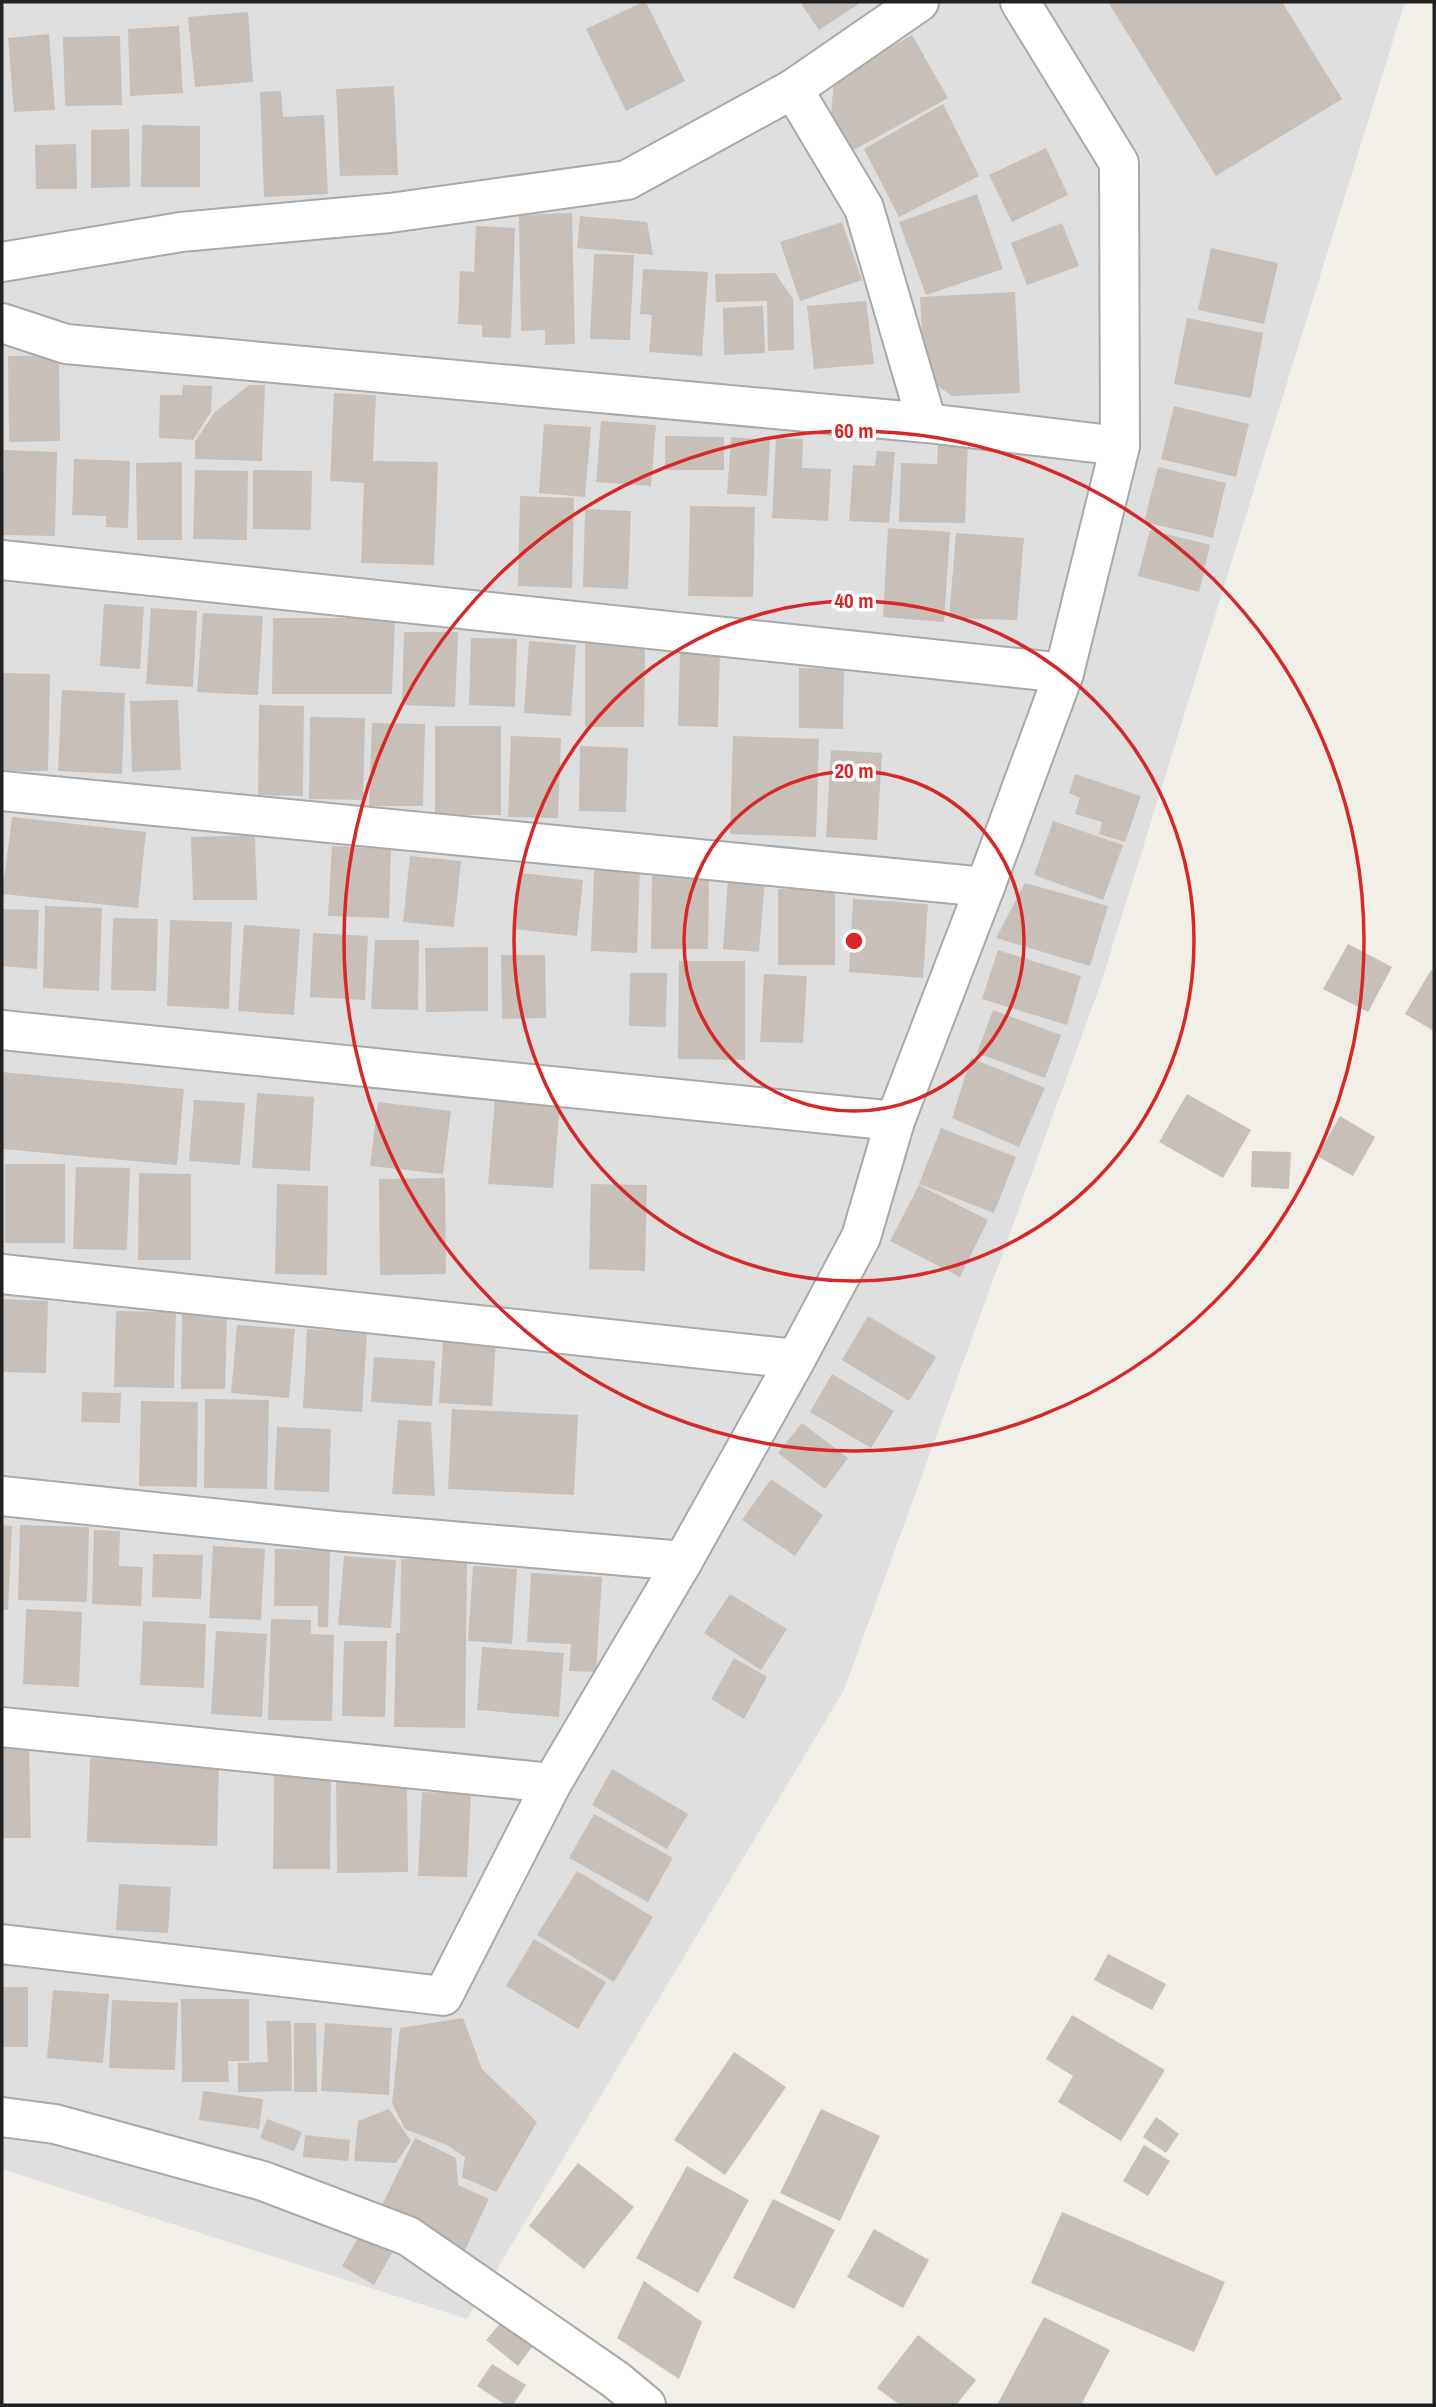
<svg xmlns="http://www.w3.org/2000/svg" width="1436" height="2407" font-family="'Archivo Narrow',sans-serif">
<style>
.residential{fill:#e0dfdf}
.building{fill:#c7bfb8}
.lines{fill:none;stroke-linecap:round;stroke-linejoin:round}
.minor-casing{stroke:#a9a9a9;stroke-width:42}
.minor{stroke:#fff;stroke-width:38}
.ring{fill:none;stroke:#d62828;stroke-width:3.5}
.centre{fill:#d62828;stroke:#fff;stroke-width:3.5}
.ring-label{font-size:21px;text-anchor:middle;font-weight:bold;fill:#d62828;stroke:#fff;stroke-width:7;stroke-linejoin:round;paint-order:stroke}
</style>
<rect width="100%" height="100%" fill="#f2efe9"/>
<polygon class="residential" points="2,2 1405,2 1102,980 844,1690 467,2319 2,2169"/>
<g class="building">
<polygon points="643,2 646,2 685,81 626,111 586,29"/>
<polygon points="800,2 862,2 819,30"/>
<polygon points="1108,2 1282,2 1342,99 1216,176"/>
<polygon points="248,12 253,82 195,87 188,17"/>
<polygon points="179,26 183,93 130,96 128,29"/>
<polygon points="49,34 55,110 14,112 8,38"/>
<polygon points="912,35 948,98 852,151 831,114 834,79"/>
<polygon points="120,36 122,105 65,106 63,37"/>
<polygon points="394,86 398,175 340,176 336,89"/>
<polygon points="281,91 283,117 324,115 328,194 264,197 260,92"/>
<polygon points="943,104 979,176 899,217 864,149"/>
<polygon points="142,125 200,126 200,187 141,187"/>
<polygon points="129,129 130,187 91,188 91,130"/>
<polygon points="76,144 77,189 36,189 35,145"/>
<polygon points="1046,148 1068,195 1012,222 989,175"/>
<polygon points="977,194 1003,269 926,295 899,222"/>
<polygon points="572,213 575,344 545,345 545,330 521,331 519,215"/>
<polygon points="580,216 647,222 653,255 577,248"/>
<polygon points="842,222 862,280 800,301 780,242"/>
<polygon points="1062,223 1079,266 1027,285 1011,243"/>
<polygon points="476,226 515,228 511,338 482,337 482,325 458,324 460,271 474,272"/>
<polygon points="1211,248 1278,263 1264,324 1198,310"/>
<polygon points="594,254 634,255 630,340 590,339"/>
<polygon points="643,269 708,272 702,356 649,352 652,315 640,314"/>
<polygon points="775,273 793,299 794,350 768,351 767,301 716,302 715,274"/>
<polygon points="1015,292 1020,393 952,396 924,376 920,297"/>
<polygon points="866,301 874,364 814,369 807,306"/>
<polygon points="763,306 765,353 724,355 723,308"/>
<polygon points="1187,318 1263,333 1251,398 1174,384"/>
<polygon points="59,355 60,441 9,442 8,356"/>
<polygon points="183,385 212,386 211,412 193,440 159,438 160,395 182,395"/>
<polygon points="249,385 265,385 262,461 195,459 195,442 214,413"/>
<polygon points="334,393 376,395 373,461 438,462 434,565 361,563 364,483 330,481"/>
<polygon points="1174,406 1249,424 1236,477 1161,459"/>
<polygon points="601,421 656,425 651,486 596,482"/>
<polygon points="544,424 591,427 585,497 539,493"/>
<polygon points="665,436 724,437 724,470 665,470"/>
<polygon points="731,437 770,440 767,496 727,494"/>
<polygon points="776,438 803,439 802,468 831,469 828,521 772,518"/>
<polygon points="938,440 968,441 965,523 899,522 901,463 937,464"/>
<polygon points="4,450 57,452 55,536 2,535"/>
<polygon points="877,451 895,452 889,523 849,521 853,465 875,466"/>
<polygon points="74,459 130,461 128,528 106,527 106,516 72,515"/>
<polygon points="182,462 182,540 137,540 136,463"/>
<polygon points="1158,467 1226,483 1213,538 1144,522"/>
<polygon points="195,470 248,471 247,540 193,539"/>
<polygon points="253,470 312,471 311,530 253,529"/>
<polygon points="520,496 574,498 572,588 518,586"/>
<polygon points="690,506 755,507 753,597 688,596"/>
<polygon points="585,509 631,511 628,589 583,587"/>
<polygon points="888,528 950,532 944,622 883,617"/>
<polygon points="1150,530 1210,545 1199,592 1138,576"/>
<polygon points="956,533 1024,538 1017,620 949,618"/>
<polygon points="104,604 144,607 140,669 100,666"/>
<polygon points="151,608 197,611 193,687 146,684"/>
<polygon points="203,613 263,616 258,695 197,692"/>
<polygon points="273,618 395,618 392,694 272,694"/>
<polygon points="404,632 458,632 455,707 402,705"/>
<polygon points="471,638 517,639 515,707 469,705"/>
<polygon points="529,641 576,645 571,716 524,713"/>
<polygon points="585,643 645,644 644,727 585,727"/>
<polygon points="680,652 720,653 718,727 678,726"/>
<polygon points="799,668 844,669 843,729 799,728"/>
<polygon points="2,673 50,674 48,771 2,771"/>
<polygon points="62,690 125,693 122,774 58,771"/>
<polygon points="178,700 181,770 132,772 130,701"/>
<polygon points="259,705 304,706 303,796 258,795"/>
<polygon points="310,717 365,718 363,800 309,799"/>
<polygon points="372,723 425,724 423,806 369,806"/>
<rect x="435" y="726" width="66" height="89"/>
<polygon points="511,736 561,738 558,818 508,817"/>
<polygon points="733,736 819,739 816,837 730,834"/>
<polygon points="580,746 628,748 626,812 579,811"/>
<polygon points="831,750 882,753 877,840 826,837"/>
<polygon points="1075,774 1141,796 1125,842 1099,834 1102,822 1075,814 1080,798 1069,793"/>
<polygon points="12,817 146,832 138,908 2,894"/>
<polygon points="1053,821 1123,845 1103,900 1034,875"/>
<polygon points="255,835 257,900 193,900 191,837"/>
<polygon points="332,846 391,849 389,918 328,916"/>
<polygon points="410,856 461,861 454,927 403,922"/>
<polygon points="594,869 640,871 637,953 591,951"/>
<polygon points="521,873 583,880 577,936 515,929"/>
<polygon points="652,876 709,877 708,949 651,949"/>
<polygon points="728,879 765,882 759,952 723,949"/>
<polygon points="1025,883 1108,906 1090,966 996,938"/>
<rect x="778" y="889" width="57" height="76"/>
<polygon points="853,899 928,904 923,978 849,972"/>
<polygon points="45,906 102,908 99,991 43,988"/>
<polygon points="2,909 39,910 37,969 2,966"/>
<polygon points="113,918 158,919 156,991 111,990"/>
<polygon points="170,920 232,922 229,1009 167,1006"/>
<polygon points="244,925 300,929 294,1015 238,1011"/>
<polygon points="313,933 368,936 365,1000 310,997"/>
<polygon points="375,940 419,940 418,1010 371,1009"/>
<polygon points="1348,944 1392,967 1368,1012 1323,989"/>
<polygon points="488,947 488,1011 426,1012 425,948"/>
<polygon points="998,950 1081,976 1067,1025 982,999"/>
<polygon points="501,955 545,955 546,1018 502,1019"/>
<polygon points="679,961 745,961 745,1060 678,1059"/>
<polygon points="1431,970 1434,972 1434,1031 1405,1014"/>
<polygon points="630,973 667,973 666,1027 629,1026"/>
<polygon points="764,974 807,976 803,1043 760,1042"/>
<polygon points="993,1010 1061,1035 1045,1078 977,1053"/>
<polygon points="971,1058 1045,1088 1019,1147 952,1118"/>
<polygon points="2,1072 184,1089 177,1165 2,1149"/>
<polygon points="257,1093 314,1097 310,1171 252,1168"/>
<polygon points="1187,1094 1251,1130 1223,1178 1159,1142"/>
<polygon points="194,1100 245,1103 240,1165 189,1161"/>
<polygon points="495,1100 560,1105 553,1188 488,1184"/>
<polygon points="378,1102 451,1111 443,1174 370,1166"/>
<polygon points="1340,1116 1375,1137 1353,1176 1317,1156"/>
<polygon points="941,1128 1016,1157 994,1213 919,1184"/>
<polygon points="1252,1151 1291,1152 1289,1189 1251,1187"/>
<rect x="5" y="1164" width="60" height="79"/>
<polygon points="76,1167 130,1168 127,1250 73,1249"/>
<polygon points="139,1173 191,1174 191,1260 138,1260"/>
<polygon points="445,1178 446,1274 380,1275 379,1179"/>
<polygon points="277,1184 328,1186 327,1275 275,1274"/>
<polygon points="591,1184 647,1185 645,1271 589,1269"/>
<polygon points="919,1185 988,1220 960,1277 890,1241"/>
<polygon points="2,1299 48,1301 46,1373 2,1372"/>
<polygon points="116,1311 176,1312 174,1388 114,1387"/>
<polygon points="182,1314 227,1315 225,1389 181,1389"/>
<polygon points="868,1316 936,1357 909,1401 842,1360"/>
<polygon points="237,1325 295,1329 289,1398 231,1393"/>
<polygon points="307,1329 367,1333 362,1412 303,1408"/>
<polygon points="443,1340 496,1342 492,1406 439,1403"/>
<polygon points="374,1357 435,1361 432,1406 371,1402"/>
<polygon points="832,1374 894,1411 871,1448 810,1412"/>
<polygon points="82,1392 121,1393 120,1423 81,1422"/>
<polygon points="205,1399 269,1400 267,1489 204,1488"/>
<polygon points="141,1401 198,1402 197,1487 139,1486"/>
<polygon points="452,1409 578,1415 574,1495 448,1489"/>
<polygon points="398,1420 431,1422 435,1496 392,1494"/>
<polygon points="802,1423 848,1458 825,1489 778,1453"/>
<polygon points="277,1427 331,1429 329,1492 274,1490"/>
<polygon points="771,1479 823,1515 795,1556 742,1520"/>
<polygon points="2,1525 12,1526 8,1610 2,1610"/>
<polygon points="20,1525 89,1527 87,1602 18,1600"/>
<polygon points="94,1530 120,1531 119,1566 143,1567 141,1606 92,1604"/>
<polygon points="213,1546 265,1549 261,1620 209,1618"/>
<polygon points="275,1549 330,1550 328,1627 318,1627 318,1606 274,1606"/>
<polygon points="153,1554 203,1555 201,1599 152,1597"/>
<polygon points="344,1556 396,1560 391,1628 338,1625"/>
<polygon points="401,1559 467,1560 465,1728 394,1727 396,1633 400,1633"/>
<polygon points="473,1566 517,1569 512,1644 468,1641"/>
<polygon points="531,1573 602,1577 596,1672 569,1671 571,1644 527,1642"/>
<polygon points="730,1594 787,1629 761,1670 704,1633"/>
<polygon points="26,1609 82,1612 79,1687 23,1684"/>
<polygon points="271,1619 311,1620 311,1634 334,1635 332,1721 268,1720"/>
<polygon points="143,1621 206,1624 204,1688 140,1685"/>
<polygon points="216,1631 267,1634 262,1717 211,1714"/>
<polygon points="344,1641 387,1641 385,1717 342,1716"/>
<polygon points="482,1647 564,1653 559,1717 477,1710"/>
<polygon points="734,1658 767,1677 744,1719 711,1699"/>
<polygon points="2,1747 29,1747 31,1838 2,1838"/>
<polygon points="90,1758 219,1762 217,1846 87,1842"/>
<polygon points="612,1769 688,1814 667,1849 592,1805"/>
<polygon points="274,1776 331,1776 330,1869 273,1869"/>
<polygon points="336,1779 407,1779 408,1872 337,1873"/>
<polygon points="422,1792 471,1794 467,1877 418,1876"/>
<polygon points="594,1814 673,1858 648,1902 569,1858"/>
<polygon points="577,1871 653,1917 614,1982 537,1935"/>
<polygon points="119,1884 171,1887 168,1933 116,1930"/>
<polygon points="534,1939 606,1982 578,2029 506,1986"/>
<polygon points="1108,1954 1166,1984 1152,2010 1094,1980"/>
<rect x="2" y="1987" width="26" height="60"/>
<polygon points="53,1990 109,1994 103,2063 47,2058"/>
<polygon points="181,1999 249,1999 249,2061 228,2061 229,2082 182,2082"/>
<polygon points="112,2000 178,2003 175,2070 109,2068"/>
<polygon points="1072,2015 1165,2070 1121,2141 1058,2102 1073,2076 1046,2059"/>
<polygon points="463,2018 482,2069 537,2122 496,2192 462,2177 465,2157 447,2145 405,2129 392,2103 400,2028"/>
<polygon points="266,2021 291,2021 292,2091 238,2092 238,2063 268,2062"/>
<polygon points="294,2023 316,2023 317,2092 294,2092"/>
<polygon points="325,2023 392,2028 389,2095 321,2091"/>
<polygon points="734,2052 786,2087 725,2175 674,2140"/>
<polygon points="203,2091 263,2099 259,2129 199,2120"/>
<polygon points="389,2109 411,2141 396,2163 354,2161 358,2121"/>
<polygon points="821,2109 880,2136 840,2221 780,2193"/>
<polygon points="1156,2117 1179,2134 1166,2153 1143,2137"/>
<polygon points="267,2119 302,2132 294,2151 260,2138"/>
<polygon points="305,2135 350,2140 348,2161 303,2157"/>
<polygon points="415,2138 456,2158 458,2185 489,2199 464,2252 379,2211"/>
<polygon points="1144,2145 1170,2161 1148,2196 1123,2181"/>
<polygon points="578,2163 634,2207 584,2269 529,2226"/>
<polygon points="687,2166 749,2200 698,2293 636,2258"/>
<polygon points="773,2199 835,2230 794,2309 733,2278"/>
<polygon points="1062,2212 1225,2282 1194,2352 1031,2283"/>
<polygon points="874,2229 929,2260 903,2308 847,2277"/>
<polygon points="360,2234 392,2253 374,2285 342,2266"/>
<polygon points="644,2281 702,2322 679,2379 617,2338"/>
<polygon points="1044,2317 1110,2350 1081,2405 997,2405"/>
<polygon points="504,2319 535,2343 518,2366 486,2340"/>
<polygon points="918,2335 976,2380 956,2405 900,2405 877,2388"/>
<polygon points="492,2364 526,2385 513,2405 506,2405 477,2386"/>
</g>
<g class="lines">
<g class="minor-casing">
<g id="minor">
<polyline points="793,89 864,208 927,423"/>
<polyline points="2,262 181,232 390,213 627,180 793,89 919,2"/>
<polyline points="2,323 66,344 927,423 1120,446"/>
<polyline points="2,560 1064,673"/>
<polyline points="2,791 985,887"/>
<polyline points="2,1030 895,1121"/>
<polyline points="2,1274 796,1359"/>
<polyline points="2,1496 335,1531 683,1561"/>
<polyline points="2,1727 552,1783"/>
<polyline points="2,1944 443,1996 552,1783 683,1561 796,1359 861,1237 895,1121 985,887 1064,673 1120,446 1119,163 1020,2"/>
<polyline points="2,2117 55,2124 263,2181 408,2236 616,2380 646,2405"/>
</g>
</g>
<use href="#minor" class="minor"/>
</g>
<g class="ring">
<circle cx="854" cy="941" r="170"/>
<circle cx="854" cy="941" r="340"/>
<circle cx="854" cy="941" r="510"/>
</g>
<circle cx="854" cy="941" r="10" class="centre"/>
<g class="ring-label">
<text x="854" y="438">60 m</text>
<text x="854" y="608">40 m</text>
<text x="854" y="778">20 m</text>
</g>
<rect width="1436" height="2407" fill="none" stroke="#222222" stroke-width="7"/>
</svg>
